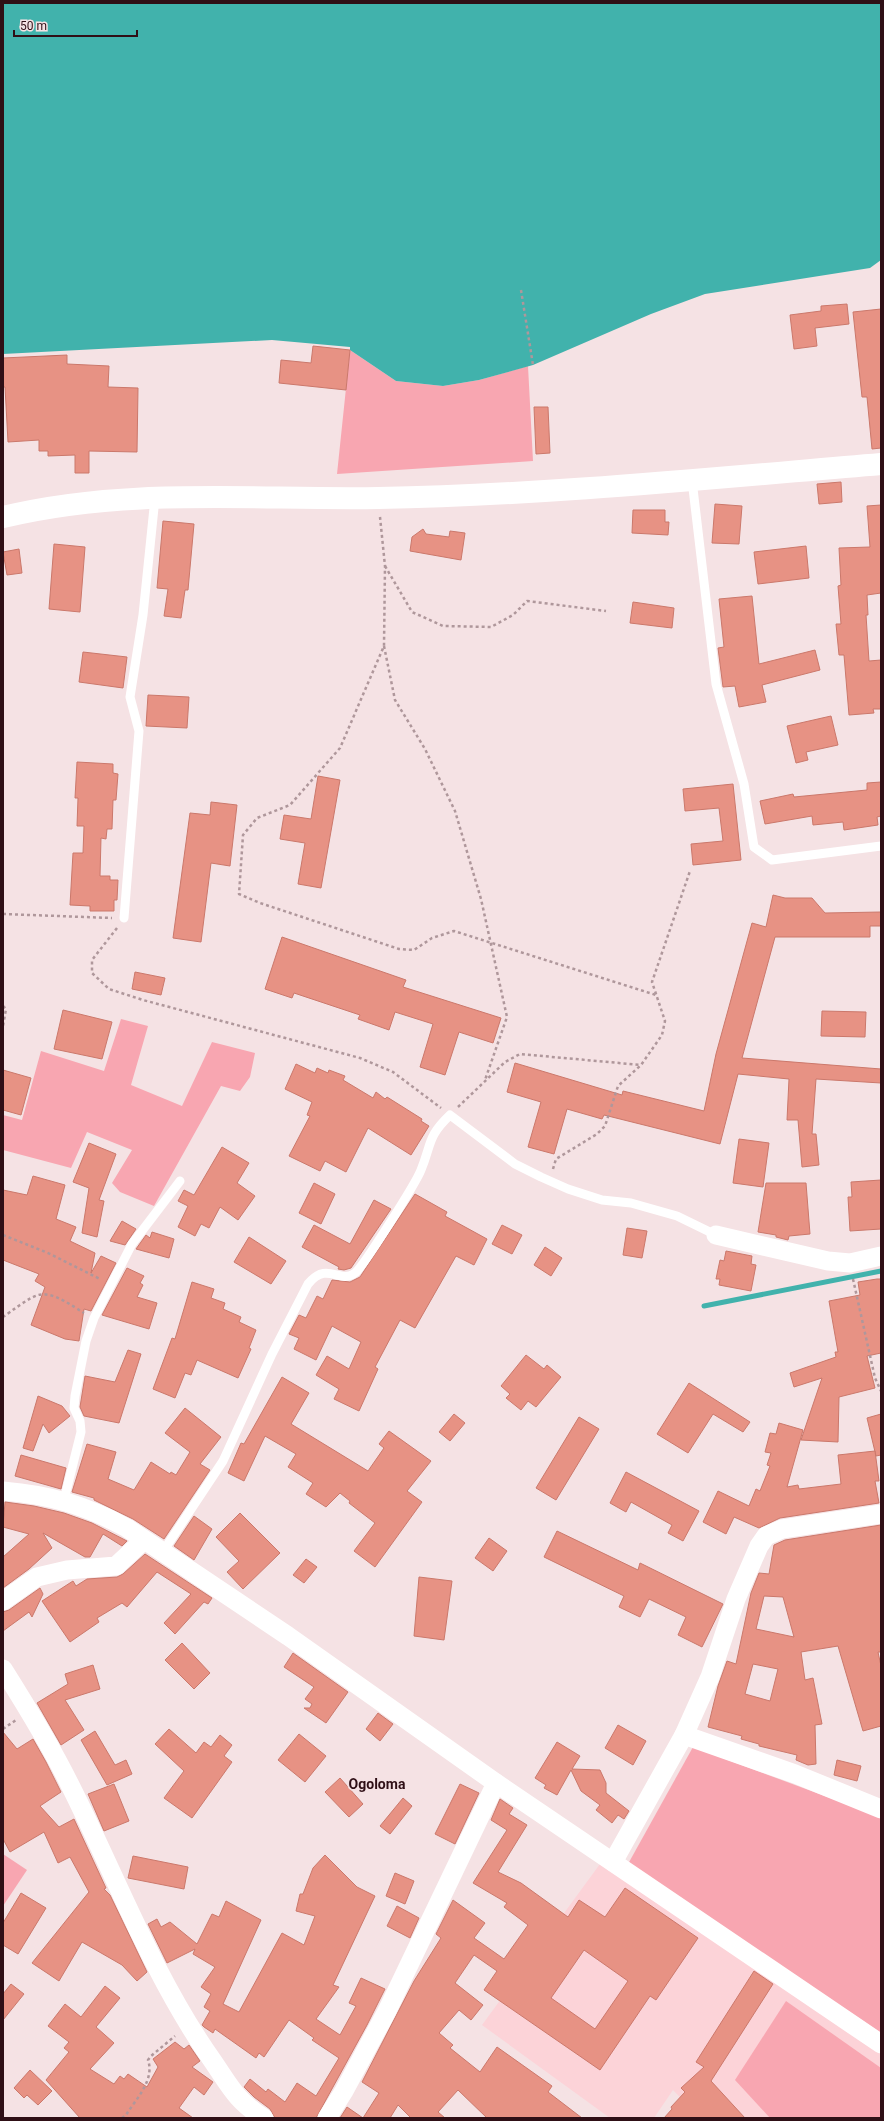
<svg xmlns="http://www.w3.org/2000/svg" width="884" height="2121" font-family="Roboto,sans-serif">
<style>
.built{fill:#fcd3d8}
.green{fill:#f8a6b1}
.water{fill:#41b2ac}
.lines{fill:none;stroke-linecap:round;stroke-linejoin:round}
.stream{stroke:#41b2ac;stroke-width:5}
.building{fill:#e79284;stroke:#cb786b;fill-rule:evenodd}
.path{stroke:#af979b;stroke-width:2.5;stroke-dasharray:3 3;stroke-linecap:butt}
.lane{stroke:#fff;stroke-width:9}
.street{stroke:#fff;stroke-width:19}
.secondary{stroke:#fff;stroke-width:22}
.labels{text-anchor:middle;stroke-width:3.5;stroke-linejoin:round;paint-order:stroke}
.quarter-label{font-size:14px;font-weight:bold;fill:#2f0f16;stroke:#f5e2e4}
</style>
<rect width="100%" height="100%" fill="#f5e2e4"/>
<polygon class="built" points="600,1864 760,1969 881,2053 881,2118 700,2118 673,2090 654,2118 610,2118 482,2025"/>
<g class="green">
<polygon points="350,350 396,381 443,386 479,380 528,366 533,461 337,474"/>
<polygon points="121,1019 148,1026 131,1085 182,1106 212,1042 255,1053 250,1077 240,1091 221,1086 154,1206 120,1192 112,1183 132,1150 87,1132 71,1168 3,1150 3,1115 22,1120 41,1051 104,1071"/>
<polygon points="693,1747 881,1817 881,2033 628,1864"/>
<polygon points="3,1854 27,1870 3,1906"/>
<polygon points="786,2001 881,2068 881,2118 770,2118 735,2080"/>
</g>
<polygon class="water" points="3,3 881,3 881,260 870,268 705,294 651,314 533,365 479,380 443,386 396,381 350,350 350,347 272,340 3,354"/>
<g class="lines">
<polyline class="stream" points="704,1306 881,1271"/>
</g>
<g class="building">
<polygon points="847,304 849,324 815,328 817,346 794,349 790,315 821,311 821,306"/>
<polygon points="881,309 881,448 872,449 867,397 862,397 853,312"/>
<polygon points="313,346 350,350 346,390 279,383 281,360 311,363"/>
<polygon points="67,355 67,364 109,366 108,387 138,388 137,452 89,451 89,473 75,473 75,455 48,456 48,451 39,451 39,440 8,442 5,387 3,387 3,358"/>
<polygon points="534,407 548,407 550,453 536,454"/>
<polygon points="841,482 842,502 819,504 817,484"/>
<polygon points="715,504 742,506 739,544 712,543"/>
<polygon points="881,505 881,593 867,595 868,615 866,615 869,661 881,660 881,709 873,709 874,713 849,715 844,655 839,655 836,624 841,624 838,586 841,585 839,548 870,547 867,506"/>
<polygon points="633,510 665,510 665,522 669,522 668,535 632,533"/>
<polygon points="163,521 194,524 188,590 185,590 181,618 164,616 168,589 157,588"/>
<polygon points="423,529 426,534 449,537 450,531 465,533 461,560 410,551 412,537"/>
<polygon points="54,544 85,547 80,612 49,609"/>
<polygon points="806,546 809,578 758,584 754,552"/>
<polygon points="19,549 22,573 7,575 3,552"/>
<polygon points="752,596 759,664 815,650 820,670 762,685 766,702 739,707 735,686 723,687 718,648 724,647 719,599"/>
<polygon points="633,602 674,608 672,628 630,623"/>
<polygon points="83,652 127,657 123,688 79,682"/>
<polygon points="148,695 189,697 187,728 146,726"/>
<polygon points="831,716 838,745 806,752 808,760 796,763 787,726"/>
<polygon points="77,762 113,764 113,773 118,774 116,800 113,800 112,829 107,829 106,839 101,838 100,876 110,876 110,880 118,880 117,900 114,900 114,911 90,911 90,906 70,905 73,853 83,853 84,826 77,826 78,798 75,798"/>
<polygon points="318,776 340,780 321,888 298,884 305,843 280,839 284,815 311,819"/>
<polygon points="881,782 881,816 877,817 878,825 844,830 843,822 813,825 812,816 765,824 760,801 793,794 794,797 867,790 867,783"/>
<polygon points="733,784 741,860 693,865 691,844 723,841 719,808 685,811 683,789"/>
<polygon points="211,802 237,805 230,866 211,863 201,942 173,938 190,813 210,815"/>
<polygon points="773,895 785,898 812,898 825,913 881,912 881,926 870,926 870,937 775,937 742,1058 881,1069 881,1083 816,1079 812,1134 816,1134 819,1165 802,1167 798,1120 787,1120 789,1079 738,1074 720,1144 604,1115 602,1119 567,1109 554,1154 528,1147 541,1102 507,1092 515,1063 622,1095 623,1091 704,1111 716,1054 752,923 766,927"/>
<polygon points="282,937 406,980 403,987 501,1018 493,1043 459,1032 445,1075 420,1067 433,1024 395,1012 389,1030 358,1019 360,1015 294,993 292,998 265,989"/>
<polygon points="135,972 165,978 161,995 132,989"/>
<polygon points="63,1010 112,1022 102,1059 54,1049"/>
<polygon points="822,1011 866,1012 865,1037 821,1036"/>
<polygon points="296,1064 315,1073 317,1068 328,1073 329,1070 345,1076 343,1080 373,1098 376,1092 385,1099 387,1097 422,1119 421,1121 429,1126 411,1155 368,1128 346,1172 325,1161 320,1171 289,1156 310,1116 307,1115 312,1102 285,1089"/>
<polygon points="3,1070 31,1078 21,1115 3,1110"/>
<polygon points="739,1139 769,1143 763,1187 733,1183"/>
<polygon points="89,1143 116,1154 99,1200 104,1201 97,1237 82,1233 89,1188 73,1182"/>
<polygon points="222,1147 249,1163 237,1183 255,1196 238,1220 220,1207 209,1228 201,1224 195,1236 178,1227 188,1206 178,1201 184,1190 194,1195"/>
<polygon points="33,1176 65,1185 56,1219 76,1227 70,1241 95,1253 91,1273 101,1256 116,1263 91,1311 84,1309 79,1341 65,1339 31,1325 45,1287 35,1281 39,1274 3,1260 3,1190 27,1195"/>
<polygon points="881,1180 881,1229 850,1231 848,1197 852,1197 851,1182"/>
<polygon points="314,1183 335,1194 321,1224 299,1213"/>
<polygon points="766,1183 806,1183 810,1234 789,1236 788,1240 776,1237 776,1235 758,1232"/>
<polygon points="415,1194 447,1212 445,1216 487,1239 474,1265 456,1256 415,1328 400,1320 375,1367 378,1369 359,1411 334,1399 339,1389 316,1375 327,1356 349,1369 361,1342 332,1326 316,1360 294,1349 299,1338 289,1334 299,1315 306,1318 317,1296 323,1299 332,1280 350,1282 360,1277"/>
<polygon points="374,1200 391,1209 351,1268 344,1270 338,1269 339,1267 302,1247 314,1225 350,1244"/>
<polygon points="122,1221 136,1229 125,1245 110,1241"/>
<polygon points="502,1225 522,1235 512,1254 492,1244"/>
<polygon points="627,1228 647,1231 642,1258 623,1255"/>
<polygon points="152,1232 174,1239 169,1258 136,1249 146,1235 150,1238"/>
<polygon points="249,1237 286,1261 271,1284 234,1262"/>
<polygon points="545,1247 562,1258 551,1276 534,1265"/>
<polygon points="726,1251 752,1256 751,1264 756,1265 751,1291 719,1285 720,1279 716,1279 720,1260 724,1261"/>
<polygon points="127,1268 144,1276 140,1283 143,1285 137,1297 157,1303 149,1329 102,1315"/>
<polygon points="877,1279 881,1279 881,1353 867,1356 875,1388 839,1397 838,1442 801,1440 822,1378 794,1387 790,1373 836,1357 835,1352 838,1352 829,1301 860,1295 858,1282"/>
<polygon points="192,1282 214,1289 211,1298 225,1303 223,1309 241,1317 239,1322 256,1330 249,1348 251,1349 238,1378 197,1360 191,1375 185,1373 175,1398 153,1389 172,1338 175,1339"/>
<polygon points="128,1350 141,1354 119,1423 84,1416 80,1407 85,1376 115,1382"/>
<polygon points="526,1355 544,1369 547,1365 561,1377 536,1407 528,1401 521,1410 506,1398 510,1394 501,1386"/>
<polygon points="282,1377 309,1393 291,1424 368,1471 384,1448 379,1444 389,1431 431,1461 407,1491 422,1502 375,1567 354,1551 375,1523 349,1503 350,1501 340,1493 326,1507 306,1494 313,1483 288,1467 296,1454 265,1436 244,1481 228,1473 241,1443 244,1444"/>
<polygon points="689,1383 750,1422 743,1432 713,1414 688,1453 657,1434"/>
<polygon points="38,1396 62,1406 70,1416 49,1433 43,1424 33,1451 23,1448"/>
<polygon points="185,1408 221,1437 200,1464 210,1470 164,1539 133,1519 94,1500 94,1498 72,1492 87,1444 116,1452 108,1479 134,1490 151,1462 170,1474 171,1472 176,1475 190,1452 165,1433"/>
<polygon points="454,1414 465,1423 450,1441 439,1432"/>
<polygon points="881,1414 881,1455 876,1456 867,1418"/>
<polygon points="579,1417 599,1429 556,1500 536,1488"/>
<polygon points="779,1423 803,1430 787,1487 798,1485 799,1489 841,1484 838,1455 875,1451 879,1481 875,1481 879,1503 780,1518 759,1528 734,1517 726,1534 703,1522 718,1491 749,1506 756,1489 760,1491 770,1466 767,1465 771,1453 765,1452 770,1433 776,1434"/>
<polygon points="21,1455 66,1468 61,1489 15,1476"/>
<polygon points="626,1472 699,1511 683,1541 668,1533 672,1525 631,1502 626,1512 610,1503"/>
<polygon points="5,1502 34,1506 64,1513 92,1523 127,1541 122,1546 103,1534 90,1557 85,1557 43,1533 52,1548 29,1569 3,1588 3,1557 29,1534 3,1527"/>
<polygon points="240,1513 280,1553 243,1589 227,1572 239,1561 216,1537"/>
<polygon points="194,1516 212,1529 194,1560 174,1546"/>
<path d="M 881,1525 L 881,1652 L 878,1652 L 881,1666 L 881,1726 L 863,1731 L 838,1646 L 801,1652 L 805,1680 L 813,1678 L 822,1724 L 815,1725 L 816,1764 L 808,1765 L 796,1760 L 797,1755 L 759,1746 L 759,1744 L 741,1739 L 742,1736 L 708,1727 L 718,1686 L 727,1661 L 736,1664 L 751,1593 L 759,1573 L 769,1574 L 774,1545 L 785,1540 ZM 764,1596 L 783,1597 L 794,1637 L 756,1629 ZM 753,1664 L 778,1669 L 770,1701 L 745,1694 Z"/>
<polygon points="557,1531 638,1570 640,1563 723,1604 702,1647 678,1635 686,1617 649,1599 640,1617 619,1607 624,1596 544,1557"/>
<polygon points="489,1538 507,1551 493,1571 475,1558"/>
<polygon points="145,1554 212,1598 208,1604 204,1602 175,1634 164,1623 191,1594 157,1572 127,1607 122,1603 97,1618 99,1622 70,1642 42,1601 73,1581 76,1586 87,1579 117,1577 123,1574"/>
<polygon points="306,1559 317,1567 304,1583 293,1575"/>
<polygon points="419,1577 452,1581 444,1640 414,1636"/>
<polygon points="40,1588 43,1594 32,1617 29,1612 3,1631 3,1612 9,1610"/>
<polygon points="182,1643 210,1673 194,1689 165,1660"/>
<polygon points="293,1653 348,1692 326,1723 304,1708 310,1708 312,1704 305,1699 314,1687 284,1667"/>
<polygon points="93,1665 100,1689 65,1700 84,1730 61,1745 37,1703 68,1684 65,1674"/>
<polygon points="378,1713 393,1724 380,1741 366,1729"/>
<polygon points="618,1725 646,1741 633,1765 605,1748"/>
<polygon points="169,1729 196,1753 204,1742 211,1747 220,1735 232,1745 224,1756 232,1762 192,1818 164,1798 184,1771 155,1744"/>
<polygon points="95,1731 115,1765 126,1760 132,1774 107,1785 81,1740"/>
<polygon points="3,1732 17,1749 33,1739 46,1762 61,1792 40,1806 59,1827 74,1819 106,1888 104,1889 110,1895 147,1972 137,1981 122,1965 82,1942 59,1981 32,1963 89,1892 70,1857 58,1863 44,1832 10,1852 3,1839"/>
<polygon points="299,1734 326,1756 305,1782 278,1760"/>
<polygon points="557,1742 580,1756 572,1769 600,1770 606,1783 606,1793 629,1811 624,1819 618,1815 612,1823 596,1810 600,1805 581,1791 571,1770 557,1795 544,1788 546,1785 535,1778"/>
<polygon points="837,1760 861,1766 857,1781 834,1775"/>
<polygon points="340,1778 363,1804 349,1817 325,1792"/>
<polygon points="114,1784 129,1821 104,1831 88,1794"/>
<polygon points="460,1784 479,1793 455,1844 435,1834"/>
<polygon points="403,1798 412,1806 390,1834 380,1826"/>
<path d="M 500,1799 L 513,1808 L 509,1814 L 527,1825 L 498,1872 L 521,1883 L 568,1917 L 579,1900 L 605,1917 L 625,1888 L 698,1938 L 656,2000 L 650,1996 L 600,2070 L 484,1990 L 497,1971 L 474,1955 L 455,1983 L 483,2005 L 471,2020 L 459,2010 L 439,2033 L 453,2045 L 450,2048 L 480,2072 L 497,2047 L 552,2086 L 548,2092 L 582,2118 L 487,2118 L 458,2090 L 438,2112 L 445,2118 L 411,2118 L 398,2105 L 390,2118 L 363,2118 L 379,2093 L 362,2082 L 414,1981 L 441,1938 L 436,1934 L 453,1900 L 485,1923 L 474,1938 L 504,1959 L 528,1925 L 504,1907 L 507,1903 L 473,1883 L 507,1830 L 491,1820 ZM 584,1950 L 628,1981 L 595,2029 L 551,1998 Z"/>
<polygon points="325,1855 357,1887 375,1896 333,1985 339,1987 316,2019 340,2035 356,2006 349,2003 361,1978 385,1989 367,2025 316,2118 275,2118 270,2109 254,2097 244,2087 250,2079 266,2092 268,2089 285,2102 297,2083 316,2096 339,2058 312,2040 314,2038 289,2020 264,2057 259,2053 256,2058 215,2029 213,2033 204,2027 202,2025 210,2011 204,2007 211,1994 201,1987 215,1967 193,1954 195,1949 167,1963 148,1924 157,1919 161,1927 170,1922 197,1944 212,1914 219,1917 226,1901 261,1920 223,2004 239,2012 282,1933 304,1945 315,1916 296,1911 300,1894 303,1894 313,1868"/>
<polygon points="133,1856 188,1867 184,1889 128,1878"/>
<polygon points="395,1873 414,1881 405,1904 386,1896"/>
<polygon points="21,1893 46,1908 18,1954 3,1945 3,1923"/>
<polygon points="397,1906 419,1918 410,1938 387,1926"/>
<polygon points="754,1971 773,1984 711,2081 745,2118 664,2118 672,2109 671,2107 685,2092 681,2088 704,2067 696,2062"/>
<polygon points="11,1984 24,1994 3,2020 3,1994"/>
<polygon points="105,1986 120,1998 96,2027 114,2043 90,2069 114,2084 120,2076 124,2079 128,2074 147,2087 158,2067 153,2059 175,2042 184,2049 189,2045 200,2061 192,2067 213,2082 204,2095 194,2087 179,2108 193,2118 80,2118 46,2080 69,2052 64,2048 69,2042 48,2026 65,2004 81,2017"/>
<polygon points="30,2070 52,2091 38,2105 27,2095 24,2098 14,2088"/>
<polygon points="347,2107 363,2118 340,2118"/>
</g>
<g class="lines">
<g class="path">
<polyline points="521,290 533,365"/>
<polyline points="380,517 385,566 384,646 340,748 290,805 257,818 243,835 239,894 260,903 399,949 414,950 432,938 454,931 656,995"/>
<polyline points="385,566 412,612 443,626 491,627 513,615 527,601 606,611"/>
<polyline points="384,646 395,700 425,749 455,811 481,899 507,1017 485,1080"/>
<polyline points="3,914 112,918"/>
<polyline points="117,928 92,960 92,973 109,989 143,1000 360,1058 393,1072 441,1108"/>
<polyline points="3,1006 6,1009 3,1026"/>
<polyline points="458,1107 505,1062 520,1054 641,1065"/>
<polyline points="553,1169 556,1159 597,1134 605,1126 618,1086 641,1065 662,1035 665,1021 652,982 690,871"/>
<polyline points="3,1235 48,1253 100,1279"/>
<polyline points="853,1279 875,1378 881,1391"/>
<path d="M 3,1317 C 12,1311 28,1298 38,1295 C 53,1291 72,1306 84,1313"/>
<polyline points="3,1729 16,1720"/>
<path d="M 122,2118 L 126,2115 C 136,2099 155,2080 148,2060 L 151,2056 L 175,2036"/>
</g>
<g class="lane">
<polyline points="692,480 716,684 744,784 754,847 772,860 881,846"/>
<polyline points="124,918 139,731 130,697 143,615 155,498"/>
<polyline points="64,1500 81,1432 80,1421 74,1408 75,1396 86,1341 94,1318 132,1244 180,1181"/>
<path d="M 162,1553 L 223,1461 L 272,1354 L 308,1284 C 328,1260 339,1285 355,1273 C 363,1267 416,1183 421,1170 C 432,1143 427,1137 450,1115 L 515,1164 L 541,1177 L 568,1189 L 602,1200 L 631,1203 L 677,1216 L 716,1235"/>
</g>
<g class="street">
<polyline points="716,1235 828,1261 850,1263 881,1256"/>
<path d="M 3,1491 C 50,1495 85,1505 127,1528 L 288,1636 L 496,1783 L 881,2044"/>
<polyline points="3,1601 37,1577 67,1570 116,1566 144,1540"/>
<path d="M 3,1669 C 27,1707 51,1746 71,1787 C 117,1879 153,1976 212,2060 C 230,2086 236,2101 264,2118"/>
<polyline points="684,1735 795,1774 881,1809"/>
<polyline points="613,1862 684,1735 710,1677 736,1599 759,1546 766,1536 782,1529 881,1514"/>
<polyline points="327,2118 344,2091 387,2011 496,1783"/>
</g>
<path class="secondary" d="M 3,517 C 128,487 251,500 378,498 C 546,495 714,478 881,464"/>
</g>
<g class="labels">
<g class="quarter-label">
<text x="377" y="1789">Ogoloma</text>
</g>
</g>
<rect width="884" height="2121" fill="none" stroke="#2f0f16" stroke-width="8"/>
<path d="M14 30v6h123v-6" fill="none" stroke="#2f0f16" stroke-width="2"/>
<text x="20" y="30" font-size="12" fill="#2f0f16" stroke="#f5e2e4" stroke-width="3" paint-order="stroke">50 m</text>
</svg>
